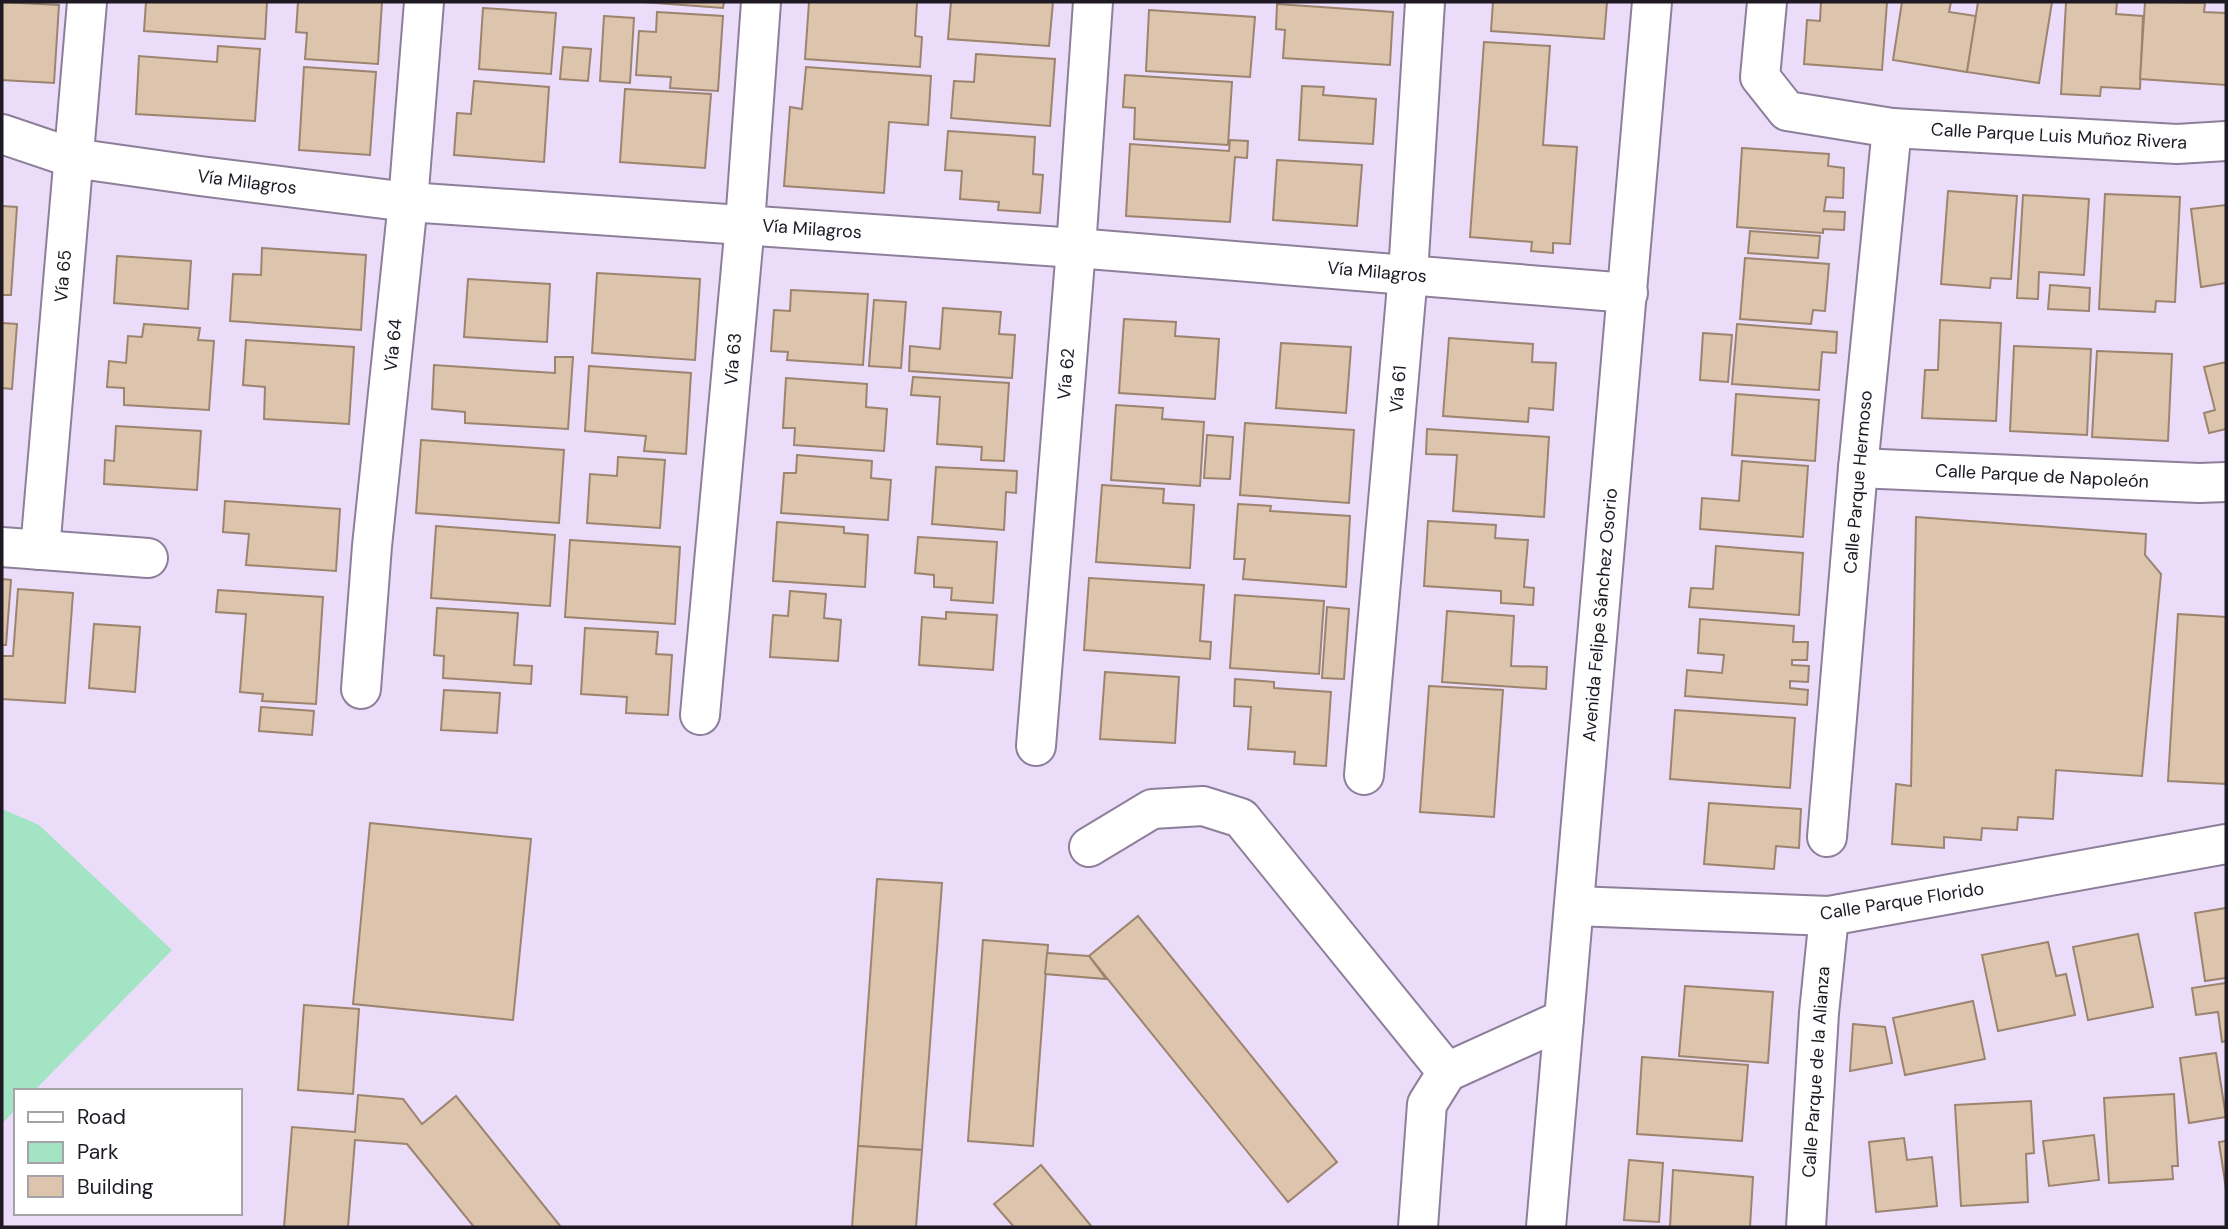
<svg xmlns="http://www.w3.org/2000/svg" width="2228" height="1229" font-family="'DM Sans',sans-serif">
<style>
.green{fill:#a2e4c3}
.building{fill:#ddc4ad;stroke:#9c846f;stroke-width:2}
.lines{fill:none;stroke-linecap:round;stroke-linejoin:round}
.minor-casing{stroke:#8d7f99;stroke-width:42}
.minor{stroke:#fff;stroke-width:38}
.labels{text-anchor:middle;stroke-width:6;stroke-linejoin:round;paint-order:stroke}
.street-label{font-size:18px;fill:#1e1923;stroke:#fff}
</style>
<rect width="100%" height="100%" fill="#ebdcf9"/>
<polygon class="green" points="2,809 39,825 172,950 34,1091 16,1091 16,1109 2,1124"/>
<g class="building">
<polygon points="2,2 59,5 54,83 2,80"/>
<polygon points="146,2 267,2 265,39 144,31"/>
<polygon points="298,2 382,2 378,64 305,59 307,33 296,32"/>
<polygon points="642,2 724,2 723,8"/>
<polygon points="809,2 917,2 915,36 922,37 920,67 805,59"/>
<polygon points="951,2 1053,2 1049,46 948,39"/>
<polygon points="1493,2 1607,2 1604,39 1491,31"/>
<polygon points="1821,2 1887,2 1882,70 1804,64 1807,20 1820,21"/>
<polygon points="1902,2 1951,2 1949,12 1976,16 1967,72 1893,60"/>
<polygon points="1978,2 2052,2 2039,83 1967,72"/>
<polygon points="2066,2 2117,2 2116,14 2143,16 2140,89 2101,87 2100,96 2061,94"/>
<polygon points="2145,2 2205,3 2204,12 2226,13 2226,85 2140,79"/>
<polygon points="1277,4 1393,12 1390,65 1283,58 1285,30 1276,29"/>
<polygon points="483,8 556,13 551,74 479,69"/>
<polygon points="1149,10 1255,17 1250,77 1146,71"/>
<polygon points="657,12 723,16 718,91 670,88 671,77 636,75 639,31 656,32"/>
<polygon points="604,16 634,18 630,83 600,81"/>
<polygon points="1484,42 1550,46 1543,145 1577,147 1570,244 1553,243 1553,253 1531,251 1532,242 1470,237"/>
<polygon points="218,46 260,49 255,121 136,114 139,56 217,62"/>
<polygon points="563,47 591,49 588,81 560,79"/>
<polygon points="976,54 1055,59 1050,126 951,118 954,81 974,82"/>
<polygon points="304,67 376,72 370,155 299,150"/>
<polygon points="806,67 931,76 928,125 889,122 884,193 784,186 790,107 802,109"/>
<polygon points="1125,75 1232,82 1228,145 1134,139 1135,108 1123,107"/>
<polygon points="474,81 549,87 544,162 454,155 457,113 471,114"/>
<polygon points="1302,86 1324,87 1323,95 1376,99 1373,144 1299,140"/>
<polygon points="625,89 711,94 705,168 620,162"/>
<polygon points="948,131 1035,137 1033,174 1043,175 1040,213 998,210 999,202 960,199 962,171 945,170"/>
<polygon points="1230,140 1248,141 1247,158 1235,157 1230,222 1126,216 1130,144 1229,151"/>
<polygon points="1742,148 1829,154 1828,166 1844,168 1843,198 1826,197 1824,211 1845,212 1844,230 1823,229 1823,233 1737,227"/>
<polygon points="1277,160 1362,165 1357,226 1273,220"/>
<polygon points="1948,191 2017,196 2011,279 1991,278 1990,288 1941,284"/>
<polygon points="2105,194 2180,197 2175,302 2156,301 2155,312 2099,309"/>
<polygon points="2023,195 2089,199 2084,275 2039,272 2038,299 2017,298"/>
<polygon points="2226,205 2226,283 2201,287 2191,209"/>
<polygon points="2,206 17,207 11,295 2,295"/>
<polygon points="1750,231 1820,236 1818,258 1748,253"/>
<polygon points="262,248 366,255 361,330 230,321 233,274 261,275"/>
<polygon points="117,256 191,261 188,309 114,303"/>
<polygon points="1745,258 1829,264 1825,311 1813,310 1811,324 1740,319"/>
<polygon points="597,273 700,279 695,360 592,353"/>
<polygon points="468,279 550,284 547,342 464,337"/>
<polygon points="2050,285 2090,288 2089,311 2048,309"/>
<polygon points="791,290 868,294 863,365 787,360 788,352 771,351 774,310 790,311"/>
<polygon points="874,300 906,302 901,368 869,366"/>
<polygon points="943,308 1001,312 999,334 1015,335 1012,378 909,371 910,346 940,349"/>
<polygon points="1124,319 1176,322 1175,336 1219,339 1215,399 1119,393"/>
<polygon points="1940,320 2001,323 1996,421 1922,418 1925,370 1938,370"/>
<polygon points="2,323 17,324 12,389 2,388"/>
<polygon points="144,324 200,328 198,340 214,341 209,410 124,405 124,388 107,387 109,361 126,363 128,336 142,337"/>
<polygon points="1737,324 1837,332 1836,353 1822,352 1819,390 1732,384"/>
<polygon points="1703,333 1732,335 1728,382 1700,380"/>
<polygon points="1449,338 1533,344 1532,362 1556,363 1553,410 1529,408 1528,422 1443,416"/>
<polygon points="246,340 354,347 349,424 264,419 265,387 243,385"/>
<polygon points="1281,343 1351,347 1346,413 1276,408"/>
<polygon points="2014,346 2091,349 2087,435 2010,431"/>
<polygon points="2097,351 2172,354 2168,441 2092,437"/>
<polygon points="555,357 573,357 568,429 465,423 465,412 432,409 434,365 555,373"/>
<polygon points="2226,362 2226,429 2209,433 2204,413 2215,410 2204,367"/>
<polygon points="589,366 691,373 686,454 644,451 646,436 585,431"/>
<polygon points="913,377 1009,383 1004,461 981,460 982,447 937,444 940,397 911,395"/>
<polygon points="786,378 867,384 866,407 887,409 884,451 794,445 795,428 783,428"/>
<polygon points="1736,394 1819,400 1815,461 1732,455"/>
<polygon points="1116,405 1163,408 1162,419 1204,422 1200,486 1111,480"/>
<polygon points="1245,423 1354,430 1349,503 1240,495"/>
<polygon points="116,426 201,431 197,490 104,484 105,460 114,461"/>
<polygon points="1427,429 1549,437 1544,517 1453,511 1457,455 1426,454"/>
<polygon points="1207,435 1233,437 1230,479 1204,478"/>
<polygon points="421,440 564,450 559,523 416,513"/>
<polygon points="797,455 872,461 871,478 891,480 888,520 781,513 784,473 796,473"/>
<polygon points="618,457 665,460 660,528 587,523 590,474 617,476"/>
<polygon points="1742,461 1808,466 1803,537 1700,529 1702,498 1739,501"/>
<polygon points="936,467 1017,471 1016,493 1006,492 1004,530 932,524"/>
<polygon points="1102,485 1164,489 1163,503 1194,505 1190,568 1096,562"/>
<polygon points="225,501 340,509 336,571 246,565 249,534 223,532"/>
<polygon points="1238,504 1271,506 1270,511 1350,516 1346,587 1243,579 1245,559 1234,559"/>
<polygon points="1916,517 2146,534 2145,555 2161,574 2142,776 2056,770 2053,819 2018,817 2017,830 1982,828 1981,840 1944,837 1944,848 1892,844 1896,784 1911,786"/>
<polygon points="1428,521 1496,525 1495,538 1528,540 1524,587 1534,588 1533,605 1501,603 1501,591 1424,586"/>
<polygon points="777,522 844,527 844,533 868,535 865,587 773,581"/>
<polygon points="436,526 555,535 550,606 431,598"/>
<polygon points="918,537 997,542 993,603 951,600 952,588 934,587 934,575 915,573"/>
<polygon points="570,540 680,547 675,624 565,617"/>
<polygon points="1716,546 1803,553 1799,615 1689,607 1691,588 1713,589"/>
<polygon points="1089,578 1204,585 1200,641 1211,642 1210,659 1084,650"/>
<polygon points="2,579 11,580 6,645 2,645"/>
<polygon points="18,589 73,593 65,703 2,699 2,656 13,656"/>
<polygon points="218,590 323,597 316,704 262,701 263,694 240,692 246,614 216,612"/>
<polygon points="790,591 826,594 824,618 841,620 838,661 770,657 773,615 788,616"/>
<polygon points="1235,595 1324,601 1319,674 1230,668"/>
<polygon points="1327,607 1349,609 1344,679 1322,678"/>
<polygon points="437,608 518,613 514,665 532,666 531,684 443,678 444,656 434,655"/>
<polygon points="1447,611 1514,616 1511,666 1547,667 1546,689 1442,682"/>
<polygon points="946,612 997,615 993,670 919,665 922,617 946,619"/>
<polygon points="2178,614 2226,617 2226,784 2168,781"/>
<polygon points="1700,619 1794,626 1793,642 1808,642 1807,660 1792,660 1792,665 1809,666 1808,682 1790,681 1790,688 1808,690 1807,705 1685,696 1687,670 1722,673 1724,655 1698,653"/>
<polygon points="94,624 140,627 135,692 89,688"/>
<polygon points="585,628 658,632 656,654 672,655 668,715 626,713 627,697 581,694"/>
<polygon points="1105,672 1179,677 1175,743 1100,739"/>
<polygon points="1235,679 1274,682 1274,688 1331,692 1326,766 1294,764 1295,752 1248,749 1251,707 1234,706"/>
<polygon points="1429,686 1503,690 1494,817 1420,812"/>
<polygon points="444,690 500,693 497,733 441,730"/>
<polygon points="261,707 314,711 312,735 259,731"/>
<polygon points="1675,710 1795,718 1790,788 1670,779"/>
<polygon points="1709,803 1801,809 1799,848 1776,846 1774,869 1704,864"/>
<polygon points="370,823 531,839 513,1020 353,1004"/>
<polygon points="877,879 942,883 922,1150 858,1146"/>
<polygon points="2226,908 2226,978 2205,981 2195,913"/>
<polygon points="1138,916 1337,1162 1288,1202 1089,956"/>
<polygon points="2138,934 2153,1007 2088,1020 2073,947"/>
<polygon points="983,940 1048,945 1033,1146 968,1141"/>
<polygon points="2048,942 2056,976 2066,974 2075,1015 1998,1031 1982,955"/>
<polygon points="1047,953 1089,956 1106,979 1045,974"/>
<polygon points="2226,983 2226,1041 2222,1042 2218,1012 2196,1015 2192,988"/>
<polygon points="1685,986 1773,992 1768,1063 1679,1056"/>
<polygon points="1973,1001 1985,1059 1905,1075 1893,1018"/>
<polygon points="304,1005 359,1009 353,1094 298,1090"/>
<polygon points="1853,1024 1885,1027 1892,1063 1850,1071"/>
<polygon points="2216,1053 2226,1117 2189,1123 2180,1058"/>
<polygon points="1642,1057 1748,1065 1742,1141 1637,1134"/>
<polygon points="2174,1094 2178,1166 2172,1166 2173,1179 2109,1183 2104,1098"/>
<polygon points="358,1095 403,1099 422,1124 456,1096 561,1227 474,1227 407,1144 355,1140 348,1227 284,1227 292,1127 355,1132"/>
<polygon points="2031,1101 2034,1153 2026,1154 2028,1202 1961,1206 1955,1105"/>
<polygon points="2094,1135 2099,1180 2049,1186 2043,1141"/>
<polygon points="1904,1138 1907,1160 1932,1157 1937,1206 1876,1212 1869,1142"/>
<polygon points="2226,1141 2226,1189 2219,1142"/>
<polygon points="858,1146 922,1150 916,1227 852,1227"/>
<polygon points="1629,1160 1663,1163 1659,1222 1624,1220"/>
<polygon points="1041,1165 1092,1227 1014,1227 994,1204"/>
<polygon points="1673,1170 1753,1177 1750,1227 1670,1227"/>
</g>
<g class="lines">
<g class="minor-casing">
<g id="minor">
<polyline points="1767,2 1760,77 1787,111 1892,128 2177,144 2226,141"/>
<polyline points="2,134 73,158 200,176 408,202 1076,248 1628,293"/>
<polyline points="1858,468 2199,483 2226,482"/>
<polyline points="2,547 148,558"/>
<polyline points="40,550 87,2"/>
<polyline points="361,689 372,546 408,202 424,2"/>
<polyline points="700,715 745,224 761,2"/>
<polyline points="1036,746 1076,248 1093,2"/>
<polyline points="1364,775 1408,274 1425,2"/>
<polyline points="1827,837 1858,468 1892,128"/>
<polyline points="1089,847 1152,809 1203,806 1241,818 1447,1072"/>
<polyline points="1575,906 1829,916 2226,844"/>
<polyline points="1418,1227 1427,1104 1447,1072 1564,1019"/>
<polyline points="1546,1227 1652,2"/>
<polyline points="1806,1227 1819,1013 1829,916"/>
</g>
</g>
<use href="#minor" class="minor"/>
</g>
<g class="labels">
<g class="street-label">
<text transform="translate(2059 136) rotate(3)" y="6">Calle Parque Luis Muñoz Rivera</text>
<text transform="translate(247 182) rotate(7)" y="6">Vía Milagros</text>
<text transform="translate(812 229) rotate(4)" y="6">Vía Milagros</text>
<text transform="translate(1377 272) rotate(5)" y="6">Vía Milagros</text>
<text transform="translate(63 276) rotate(-85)" y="6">Vía 65</text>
<text transform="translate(393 345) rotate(-84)" y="6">Vía 64</text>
<text transform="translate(733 359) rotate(-85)" y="6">Vía 63</text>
<text transform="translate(1066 374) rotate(-85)" y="6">Vía 62</text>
<text transform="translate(1398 389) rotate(-85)" y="6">Vía 61</text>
<text transform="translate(2042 476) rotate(3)" y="6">Calle Parque de Napoleón</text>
<text transform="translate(1858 482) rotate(-85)" y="6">Calle Parque Hermoso</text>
<text transform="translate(1600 615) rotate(-85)" y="6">Avenida Felipe Sánchez Osorio</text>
<text transform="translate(1902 901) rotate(-9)" y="6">Calle Parque Florido</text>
<text transform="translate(1816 1072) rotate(-86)" y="6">Calle Parque de la Alianza</text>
</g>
</g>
<rect width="2228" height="1229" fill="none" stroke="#1e1923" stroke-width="7"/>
<rect x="14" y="1089" width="228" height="126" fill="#ffffff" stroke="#a5a3a7" stroke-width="2"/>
<rect x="28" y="1112" width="35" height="10" fill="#ffffff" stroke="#a5a3a7" stroke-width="2"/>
<text x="77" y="1124" font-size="21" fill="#1e1923">Road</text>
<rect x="28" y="1142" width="35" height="21" fill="#a2e4c3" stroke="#a5a3a7" stroke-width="2"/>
<text x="77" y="1159" font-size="21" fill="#1e1923">Park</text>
<rect x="28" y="1176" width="35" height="21" fill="#ddc4ad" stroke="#a5a3a7" stroke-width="2"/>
<text x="77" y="1194" font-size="21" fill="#1e1923">Building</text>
</svg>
